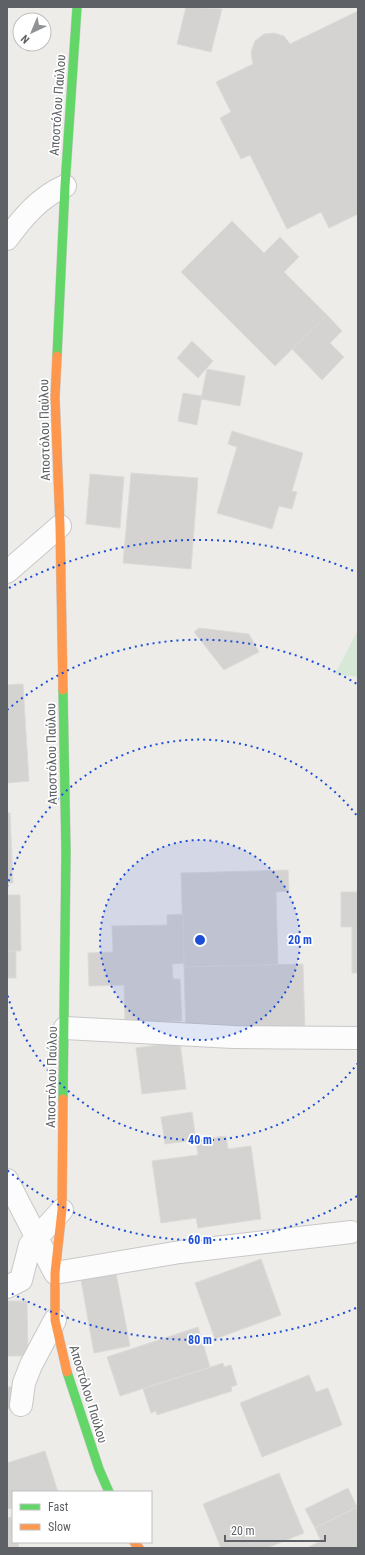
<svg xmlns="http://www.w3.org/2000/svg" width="365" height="1555" font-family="'Roboto Condensed',sans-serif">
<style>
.green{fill:#d8e8d6}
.building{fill:#d4d3d1;stroke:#dcdbd8}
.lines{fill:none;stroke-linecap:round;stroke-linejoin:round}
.street-casing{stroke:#c8c8c8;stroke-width:24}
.fast-casing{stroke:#cacaca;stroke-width:10}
.slow-casing{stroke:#cacaca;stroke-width:10}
.street{stroke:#fcfcfc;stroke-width:22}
.fast{stroke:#63d668;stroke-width:9}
.slow{stroke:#ff974d;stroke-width:9}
.ring{fill:none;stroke:#1d4ed8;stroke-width:2;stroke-dasharray:2 4}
.labels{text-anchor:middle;stroke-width:3.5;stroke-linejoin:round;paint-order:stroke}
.street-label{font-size:13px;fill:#5e6165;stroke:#fff}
.centre{fill:#1d4ed8;stroke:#fff;stroke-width:2}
.ring-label{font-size:12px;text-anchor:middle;font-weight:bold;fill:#1d4ed8;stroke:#fff;stroke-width:3.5;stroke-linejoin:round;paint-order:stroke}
</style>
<rect width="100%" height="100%" fill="#edece9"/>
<polygon class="green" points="358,630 358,677 335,674"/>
<g class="building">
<polygon points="186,7 222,9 211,52 177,44"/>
<polygon points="358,11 358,214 329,228 321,212 287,229 250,155 241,159 220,118 231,112 216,82 253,64 251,52 255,41 264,34 274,33 284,36 290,44"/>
<polygon points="232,221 264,253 280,237 299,257 284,272 327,315 275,366 181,272"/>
<polygon points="327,315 342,331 330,343 344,357 322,380 292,349"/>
<polygon points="192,341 213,361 198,378 177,358"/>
<polygon points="207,369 245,376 240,406 201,399"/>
<polygon points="183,393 202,396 197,425 178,421"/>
<polygon points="232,431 303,453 292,491 297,492 292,509 279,506 272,529 217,513 237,447 228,444"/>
<polygon points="131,473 198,478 191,569 123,563"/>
<polygon points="90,474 124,477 120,528 86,524"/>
<polygon points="199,628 249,634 259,652 224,670 194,632"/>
<polygon points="23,684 29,781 7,783 7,787 7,685"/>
<polygon points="7,813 10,813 13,883 7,883"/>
<polygon points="288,870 289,891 276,892 278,965 184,967 181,873"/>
<polygon points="341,892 358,892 358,973 352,973 352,927 341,927"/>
<polygon points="7,895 20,895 21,951 7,951"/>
<polygon points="183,914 184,963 172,964 173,979 180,979 182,1021 125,1022 124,985 89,986 88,953 113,952 112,926 167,925 167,915"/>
<rect x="7" y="951" width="9" height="27"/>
<polygon points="303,964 305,1030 186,1033 184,967"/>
<polygon points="180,1042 186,1089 142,1094 136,1048"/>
<polygon points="192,1112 196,1140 165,1144 161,1117"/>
<polygon points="226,1136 228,1149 251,1146 261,1219 198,1228 196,1218 161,1223 152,1161 198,1155 196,1140"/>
<polygon points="261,1259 281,1315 215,1339 195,1283"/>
<polygon points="116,1273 130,1346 94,1353 81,1280"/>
<polygon points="7,1301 27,1301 28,1356 7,1356"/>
<polygon points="198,1327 210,1367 120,1396 107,1357"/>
<polygon points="223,1363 224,1367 231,1365 237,1385 231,1387 232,1391 157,1415 156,1411 151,1413 143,1389"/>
<polygon points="309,1375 316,1392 328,1388 342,1425 262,1457 240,1403"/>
<polygon points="7,1387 16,1387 17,1408 7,1409"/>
<polygon points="45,1451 58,1492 13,1492 13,1508 7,1509 7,1463"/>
<polygon points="279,1473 304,1533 267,1548 221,1548 203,1504"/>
<polygon points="348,1488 357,1507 315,1528 305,1509"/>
<polygon points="357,1507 358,1548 307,1548 321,1541 315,1528"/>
<polygon points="11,1517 13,1525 13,1542 18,1542 19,1548 7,1548 7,1518"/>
</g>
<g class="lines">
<g class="street-casing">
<g id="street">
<path d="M 7,239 C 23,217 40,197 65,186"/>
<polyline points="7,572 60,526"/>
<polyline points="65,1028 233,1037 358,1038"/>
<polyline points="7,1180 55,1273 180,1252 351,1232"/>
<polyline points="7,1287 21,1280 30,1245 62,1210"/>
<polyline points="21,1405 24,1383 31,1365 55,1320"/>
</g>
</g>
<g class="fast-casing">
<g id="fast">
<polyline points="57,356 65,186 77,7"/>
<polyline points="63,690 66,852 63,1099"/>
<polyline points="67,1372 99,1469 109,1492"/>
</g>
</g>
<g class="slow-casing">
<g id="slow">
<polyline points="57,356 55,398 60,526 63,690"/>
<polyline points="63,1099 62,1210 55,1273 55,1320 67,1372"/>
<polyline points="134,1542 139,1548"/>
</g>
</g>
<use href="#street" class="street"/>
<use href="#fast" class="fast"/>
<use href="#slow" class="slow"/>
</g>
<circle cx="200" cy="940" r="100" fill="#1d4ed8" fill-opacity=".12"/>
<g class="ring">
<circle cx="200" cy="940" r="100"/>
<path d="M358 1063A200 200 0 0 1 7 993M7 887A200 200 0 0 1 358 817"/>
<path d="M357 1196A300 300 0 0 1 7 1170M7 710A300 300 0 0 1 357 684"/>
<path d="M356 1308A400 400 0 0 1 9 1292M9 588A400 400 0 0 1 356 572"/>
</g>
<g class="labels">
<g class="street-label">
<text transform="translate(57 105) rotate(-86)" y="5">Αποστόλου Παύλου</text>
<text transform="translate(44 430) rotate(-91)" y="5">Αποστόλου Παύλου</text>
<text transform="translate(51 754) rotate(-91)" y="5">Αποστόλου Παύλου</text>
<text transform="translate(51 1077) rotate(-89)" y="5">Αποστόλου Παύλου</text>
<text transform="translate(89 1394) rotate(73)" y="5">Αποστόλου Παύλου</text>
</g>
</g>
<circle cx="200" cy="940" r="6" class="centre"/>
<g class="ring-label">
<text x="300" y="944">20 m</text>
<text x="200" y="1144">40 m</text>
<text x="200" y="1244">60 m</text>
<text x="200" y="1344">80 m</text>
</g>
<rect width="365" height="1555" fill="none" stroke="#5e6165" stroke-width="16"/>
<rect x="12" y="1491" width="140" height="52" fill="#ffffff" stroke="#bfc0c1"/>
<rect x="20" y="1504" width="20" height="6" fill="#63d668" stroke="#bfc0c1"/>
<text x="48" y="1511" font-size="12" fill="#5e6165">Fast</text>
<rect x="20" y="1524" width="20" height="6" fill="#ff974d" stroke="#bfc0c1"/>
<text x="48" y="1531" font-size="12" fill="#5e6165">Slow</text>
<g transform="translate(32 32) rotate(224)"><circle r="19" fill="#ffffff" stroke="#bfc0c1"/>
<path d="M0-3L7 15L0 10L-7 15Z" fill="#909293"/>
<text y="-6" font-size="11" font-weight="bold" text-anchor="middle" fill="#5e6165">N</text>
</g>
<path d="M225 1535v6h100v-6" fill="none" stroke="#5e6165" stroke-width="2"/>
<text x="231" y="1535" font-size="12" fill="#5e6165" stroke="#ffffff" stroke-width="3" paint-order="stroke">20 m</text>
</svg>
